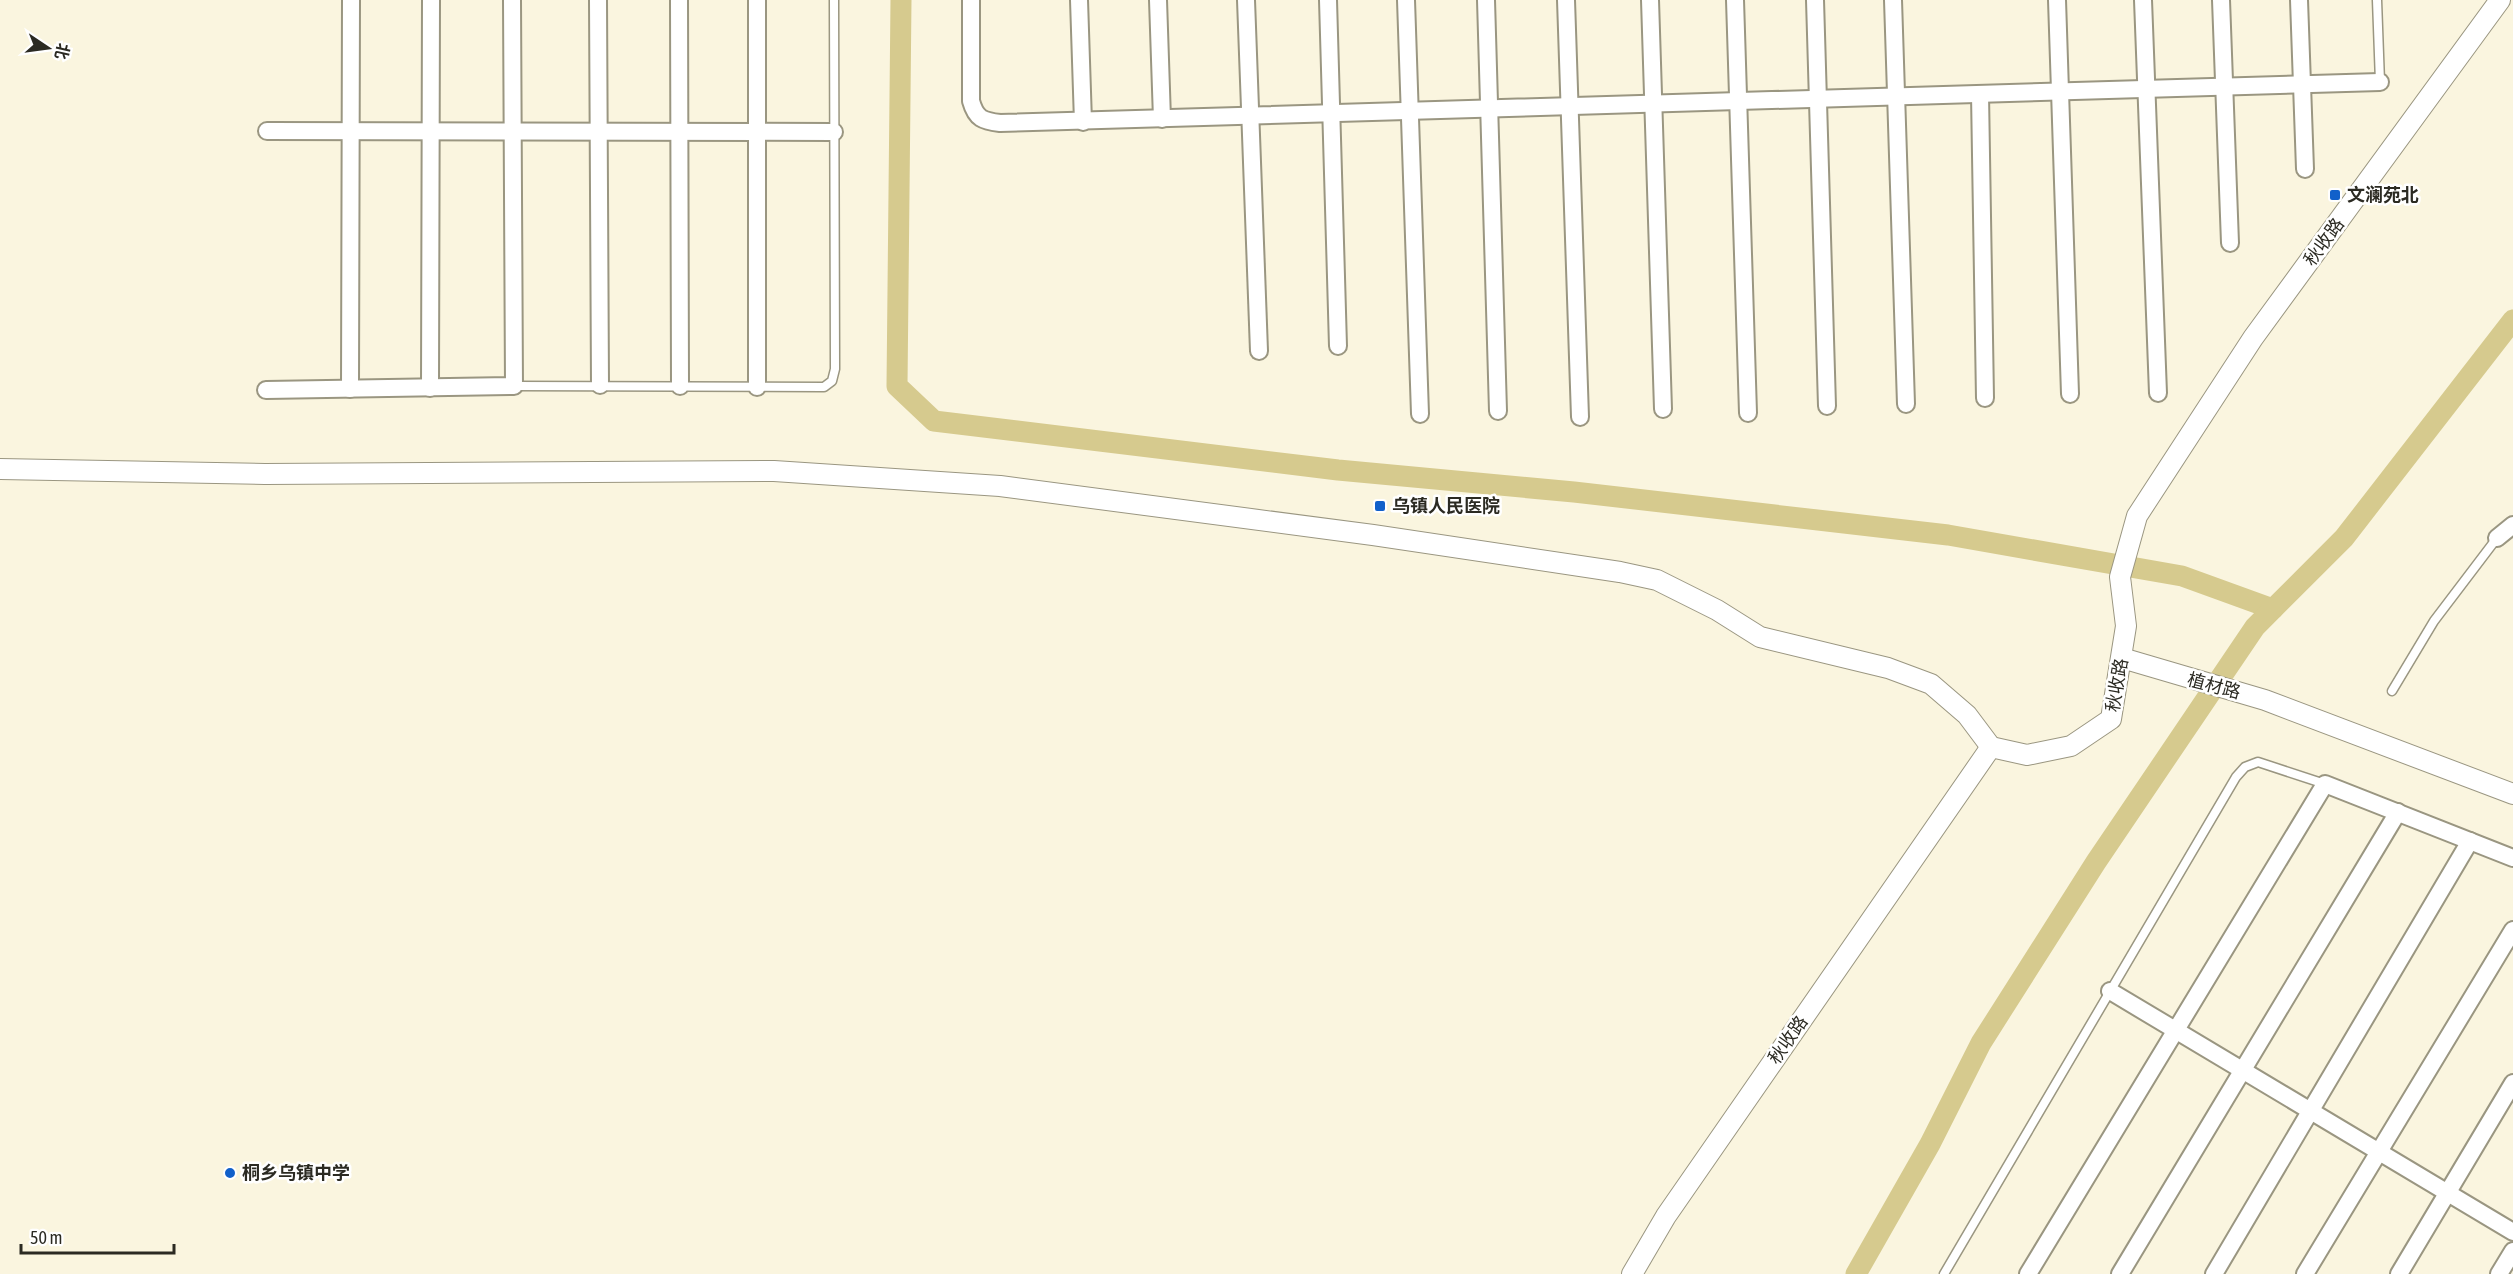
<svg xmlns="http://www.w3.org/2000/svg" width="2513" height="1274" font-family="'Asap Condensed','Noto Sans SC',sans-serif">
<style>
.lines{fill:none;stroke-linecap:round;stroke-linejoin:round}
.canal{stroke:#d6ca8e;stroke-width:21}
.service-casing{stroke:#9a9681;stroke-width:11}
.minor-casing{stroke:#9a9681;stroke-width:20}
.tertiary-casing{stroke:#9a9681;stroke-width:22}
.service{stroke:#fff;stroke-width:8}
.minor{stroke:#fff;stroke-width:16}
.tertiary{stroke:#fff;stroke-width:20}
.poi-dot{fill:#1160ca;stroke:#fff;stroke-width:2}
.labels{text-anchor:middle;stroke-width:5;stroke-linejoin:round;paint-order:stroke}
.poi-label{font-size:18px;font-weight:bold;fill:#2b2a22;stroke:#fff;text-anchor:start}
.street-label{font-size:18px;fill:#2b2a22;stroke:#fff}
</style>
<rect width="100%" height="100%" fill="#faf5df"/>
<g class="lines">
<g class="canal">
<polyline points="901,0 897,386 934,421 1338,470 1574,492 1948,535 2182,576 2273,609"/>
<polyline points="1856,1274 1930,1144 1981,1043 2096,862 2255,627 2344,538 2513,320"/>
</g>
<g class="service-casing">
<g id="service">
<polyline points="2377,0 2380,82"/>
<polyline points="514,386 824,387 832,381 835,369 834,0"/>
<polyline points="2392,691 2434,621 2497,538"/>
<polyline points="1944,1274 2236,777 2245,767 2258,762 2325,784"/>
</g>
</g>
<g class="minor-casing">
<g id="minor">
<polyline points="598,0 600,385"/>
<polyline points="679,0 680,386"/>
<path d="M 971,0 L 971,101 C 976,119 983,121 1000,123 L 2380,82"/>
<polyline points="1079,0 1083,122"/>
<polyline points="1158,0 1162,119"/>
<polyline points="1246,0 1259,351"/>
<polyline points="1328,0 1338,346"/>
<polyline points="1406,0 1420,414"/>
<polyline points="1486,0 1498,411"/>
<polyline points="1566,0 1580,417"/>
<polyline points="1650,0 1663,409"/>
<polyline points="1735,0 1748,413"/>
<polyline points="1815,0 1827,406"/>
<polyline points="1893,0 1906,404"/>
<polyline points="2057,0 2070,394"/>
<polyline points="2143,0 2158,393"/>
<polyline points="2221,0 2230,243"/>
<polyline points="2299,0 2305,169"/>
<polyline points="1980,94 1985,398"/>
<polyline points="267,131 834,132"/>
<polyline points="757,387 757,0"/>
<polyline points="430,388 431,0"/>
<polyline points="350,389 351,0"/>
<polyline points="266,390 514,386 512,0"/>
<polyline points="2497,538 2513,525"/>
<polyline points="2110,991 2513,1232"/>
<polyline points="2028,1274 2325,784 2513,858"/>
<polyline points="2120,1274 2398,812"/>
<polyline points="2214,1274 2470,841"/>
<polyline points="2305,1274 2513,930"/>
<polyline points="2399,1274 2513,1083"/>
<polyline points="2499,1274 2513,1251"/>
</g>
</g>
<g class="tertiary-casing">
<g id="tertiary">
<polyline points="0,469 265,474 774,471 1000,486 1373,535 1620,572 1657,580 1717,610 1760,637 1888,668 1931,684 1967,715 1991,747"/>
<polyline points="2122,658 2265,700 2513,794"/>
<polyline points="1991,747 2027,755 2071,746 2111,719 2126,626 2120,577 2137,516 2253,338 2500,0"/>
<polyline points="1632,1274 1666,1216 1991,747"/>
</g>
</g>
<use href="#service" class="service"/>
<use href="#minor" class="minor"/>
<use href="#tertiary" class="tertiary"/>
</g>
<g class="poi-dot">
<rect x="2329" y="189" width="12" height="12" rx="3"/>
<rect x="1374" y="500" width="12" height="12" rx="3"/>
<circle cx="230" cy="1173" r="6"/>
</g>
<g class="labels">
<g class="poi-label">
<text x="2347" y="201">文澜苑北</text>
<text x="1392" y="512">乌镇人民医院</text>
<text x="242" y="1179">桐乡乌镇中学</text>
</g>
<g class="street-label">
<text transform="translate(2324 242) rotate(-54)" y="6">秋收路</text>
<text transform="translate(2117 685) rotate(-80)" y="6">秋收路</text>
<text transform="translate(2214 686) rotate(15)" y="6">植材路</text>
<text transform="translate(1788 1040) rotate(-55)" y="6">秋收路</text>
</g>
</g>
<g transform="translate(48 48) rotate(103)" stroke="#ffffff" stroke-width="4.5" paint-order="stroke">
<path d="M0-4.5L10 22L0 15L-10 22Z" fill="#2b2a22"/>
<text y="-9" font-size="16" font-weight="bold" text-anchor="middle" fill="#2b2a22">北</text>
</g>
<path d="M21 1244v9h153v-9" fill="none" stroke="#2b2a22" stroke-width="3"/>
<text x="30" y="1244" font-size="18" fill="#2b2a22" stroke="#ffffff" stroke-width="4.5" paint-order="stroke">50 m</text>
</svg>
